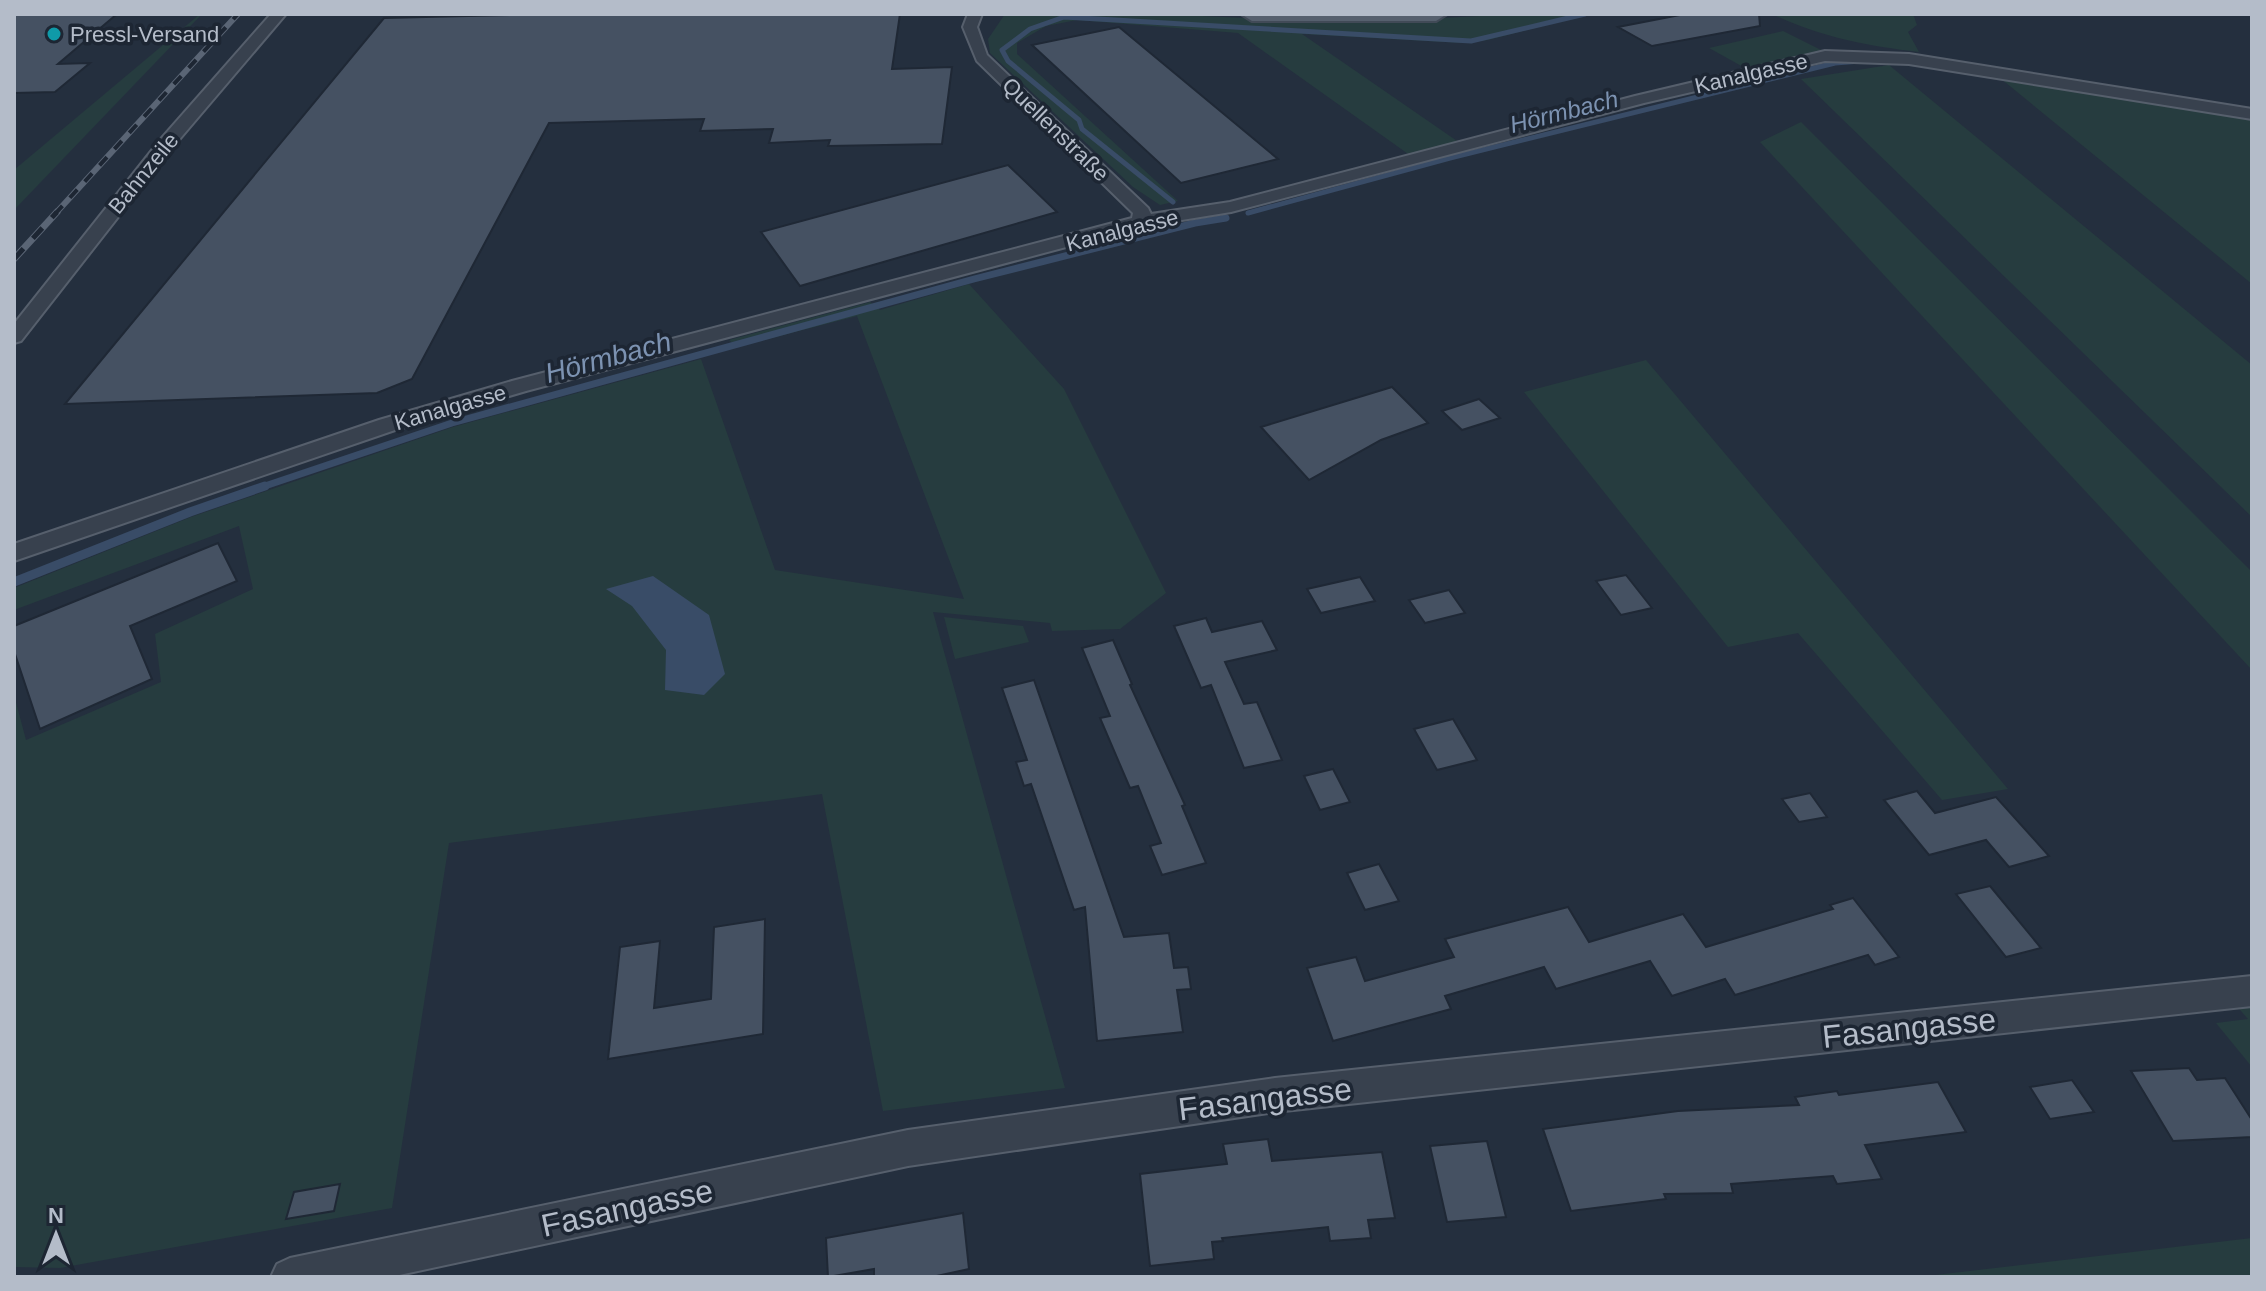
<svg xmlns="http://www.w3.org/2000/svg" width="2266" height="1291" font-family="Helvetica,sans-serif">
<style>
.green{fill:#263c3f}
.water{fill:#394c67}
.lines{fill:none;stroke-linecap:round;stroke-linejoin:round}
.stream-far2{stroke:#394c67;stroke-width:5}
.stream-far1{stroke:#394c67;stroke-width:7}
.stream{stroke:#394c67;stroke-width:9}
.building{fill:#455162;stroke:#1f2835;stroke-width:2}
.street-casing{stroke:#565f6c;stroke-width:4}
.primary-casing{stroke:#414a57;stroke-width:4}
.street{fill:#38414e;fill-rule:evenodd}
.primary{fill:#56606e;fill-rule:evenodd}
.rail-far1-casing{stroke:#5a6575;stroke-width:6}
.rail-casing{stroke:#5a6575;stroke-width:7}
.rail-far1{stroke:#1d2633;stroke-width:4;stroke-dasharray:11;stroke-linecap:butt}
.rail{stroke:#1d2633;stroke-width:5;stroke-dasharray:14;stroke-linecap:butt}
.culture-dot{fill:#0f9aa8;stroke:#1d2633;stroke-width:3}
.labels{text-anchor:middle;stroke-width:7;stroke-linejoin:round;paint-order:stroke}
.far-poi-label{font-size:22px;fill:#b4bcc9;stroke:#1d2633;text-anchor:start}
.far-street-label{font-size:22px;fill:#b4bcc9;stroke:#1d2633}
.far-water-label{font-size:24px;font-style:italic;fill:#7c92b1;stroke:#1d2633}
.water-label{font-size:28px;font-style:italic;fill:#7c92b1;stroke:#1d2633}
.near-street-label{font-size:32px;fill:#b4bcc9;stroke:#1d2633}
</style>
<rect width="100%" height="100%" fill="#242f3e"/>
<g class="green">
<polygon points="200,14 202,14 14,210 14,170"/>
<polygon points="1005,14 1160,14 1349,23 1516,14 1590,14 1488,40 1463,43 1302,34 1460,143 1411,156 1238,33 1077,20 1046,26 1017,43 1017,54 1178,201 1160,205 1133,187 990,53 988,39"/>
<path d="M 1772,14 L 1913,14 L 1917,25 L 1908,32 L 1919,52 C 1867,46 1820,37 1772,14 Z"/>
<polygon points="1783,31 1821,50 1745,68 1709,48"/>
<polygon points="1889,65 2252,365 2252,517 1801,79"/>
<polygon points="1989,69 2252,111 2252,284"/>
<polygon points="1801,122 2252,572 2252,670 1760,142"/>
<polygon points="969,284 1064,389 1166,593 1120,629 1052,631 1050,623 933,612 1065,1088 883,1111 822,794 449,843 392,1208 60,1268 14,1267 14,695 26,740 161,682 155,634 253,589 239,526 14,610 14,588 191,517 453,427 701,359 775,570 964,599 857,316 737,347 729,340 870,302 880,310"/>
<polygon points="1646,360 2008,789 1942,800 1798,633 1728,647 1524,392"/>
<polygon points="944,617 1023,626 1029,642 955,659"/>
<polygon points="2252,983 2252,1067 2216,1023 2248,1019 2220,987"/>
<polygon points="2252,1238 2252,1277 1918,1277"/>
</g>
<polygon class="water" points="653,576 709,615 725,674 704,695 665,690 666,650 632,606 606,589"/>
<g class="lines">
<g class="stream-far2">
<polyline points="1173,202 1082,129 1079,120 1008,61 1002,50 1030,29 1064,17 1471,41 1585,14"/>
<polyline points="1248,213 1450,158 1835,63 1861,61"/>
</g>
<polyline class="stream-far1" points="259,488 452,423 974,279 1195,223 1226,218"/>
<polyline class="stream" points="14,582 190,512 265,486"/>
</g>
<g class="building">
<polygon points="14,14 117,14 58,64 90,63 55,92 14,93"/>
<polygon points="553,14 900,14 892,69 952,67 942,144 828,146 830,140 769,143 773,129 700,131 704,119 549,123 412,379 377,393 65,404 384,18"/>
<polygon points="1685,14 1759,14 1760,26 1652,46 1618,27"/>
<polygon points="1119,27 1278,159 1181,183 1032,45"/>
<polygon points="1008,165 1057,212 800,286 761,232"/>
<polygon points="1392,387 1428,423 1381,440 1309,480 1261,427"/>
<polygon points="1479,399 1500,418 1462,430 1442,411"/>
<polygon points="218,543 237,581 130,626 152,679 40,729 14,651 14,626"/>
<polygon points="1626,575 1652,608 1621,615 1596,581"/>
<polygon points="1360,577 1375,601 1321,613 1307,589"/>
<polygon points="1449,590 1465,613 1425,623 1409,600"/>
<polygon points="1206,618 1212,632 1262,621 1277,650 1225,662 1244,704 1257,702 1282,760 1244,768 1211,685 1201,688 1174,626"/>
<polygon points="1113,640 1132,684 1130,685 1185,805 1182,806 1206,863 1162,875 1150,846 1161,843 1138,786 1130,788 1100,718 1110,716 1082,648"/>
<polygon points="1034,680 1124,937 1169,933 1174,968 1188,967 1191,989 1177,990 1183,1032 1097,1041 1085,907 1074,910 1031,784 1024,786 1016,762 1027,760 1002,688"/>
<polygon points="1453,719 1477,760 1437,770 1414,729"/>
<polygon points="1333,769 1350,802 1320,810 1304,776"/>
<polygon points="1917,791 1935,813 1996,797 2049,856 2009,867 1986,840 1929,855 1884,800"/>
<polygon points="1810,793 1827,817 1799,822 1782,799"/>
<polygon points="1379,864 1399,901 1365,910 1347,873"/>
<polygon points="1990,886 2041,948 2006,957 1956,894"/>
<polygon points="1853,898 1899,957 1875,965 1868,955 1735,995 1725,979 1672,996 1650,961 1556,989 1544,967 1445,996 1451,1009 1333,1041 1307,968 1356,957 1365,981 1454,957 1445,939 1568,907 1589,942 1683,914 1706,947 1833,909 1830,905"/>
<polygon points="765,919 763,1034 608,1059 620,947 660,941 654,1008 711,999 714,927"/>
<polygon points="2189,1068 2197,1080 2225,1078 2252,1120 2252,1137 2173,1141 2131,1071"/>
<polygon points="2072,1080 2094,1112 2050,1119 2030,1087"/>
<polygon points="1938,1082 1966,1132 1865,1145 1882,1179 1837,1184 1833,1176 1731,1184 1733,1193 1664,1194 1666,1199 1571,1211 1543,1129 1678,1111 1799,1105 1795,1097 1837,1091 1839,1095"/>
<polygon points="1268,1139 1272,1161 1382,1152 1395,1218 1368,1220 1371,1238 1330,1241 1328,1227 1222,1238 1223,1241 1212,1242 1214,1259 1150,1266 1140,1174 1227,1164 1223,1144"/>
<polygon points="1487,1141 1506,1217 1447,1222 1430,1146"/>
<polygon points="340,1184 334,1211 286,1219 294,1192"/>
<polygon points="963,1213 969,1269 932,1277 874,1277 874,1269 828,1277 826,1238"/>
</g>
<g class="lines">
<g class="street-casing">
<g id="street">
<polygon points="271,14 286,14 172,148 21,341 14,343 14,324 160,140"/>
<polygon points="968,14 982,14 977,27 987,55 1148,208 1151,214 1230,202 1635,96 1825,51 1909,54 2252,109 2252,119 1909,64 1825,61 1644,103 1231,212 1145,226 526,391 395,430 14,561 14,544 379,420 512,381 1132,218 1133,213 977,61 963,27"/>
<polygon points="2252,976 2252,1006 1275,1112 908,1166 390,1277 271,1277 277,1264 290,1258 908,1130 1275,1078"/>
</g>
</g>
<g class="primary-casing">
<polygon id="primary" points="1241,14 1447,14 1436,21 1252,21"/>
</g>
<use href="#street" class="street"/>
<use href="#primary" class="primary"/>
<g class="rail-far1-casing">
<polyline id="rail-far1" points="55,214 238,14"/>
</g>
<g class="rail-casing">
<polyline id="rail" points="14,259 57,212"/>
</g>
<use href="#rail-far1" class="rail-far1"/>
<use href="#rail" class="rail"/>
</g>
<circle class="culture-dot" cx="54" cy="34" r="8"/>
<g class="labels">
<g class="far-poi-label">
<text x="70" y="42">Pressl-Versand</text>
</g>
<g class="far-street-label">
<text transform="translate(1751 73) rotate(-13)" y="8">Kanalgasse</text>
<text transform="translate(1056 129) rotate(44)" y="8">Quellenstraße</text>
<text transform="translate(143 173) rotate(-51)" y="8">Bahnzeile</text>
<text transform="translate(1122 230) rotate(-14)" y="8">Kanalgasse</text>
<text transform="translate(450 407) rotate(-16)" y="8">Kanalgasse</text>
</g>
<g class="far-water-label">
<text transform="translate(1564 112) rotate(-14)" y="8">Hörmbach</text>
</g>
<g class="water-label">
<text transform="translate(608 357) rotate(-15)" y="10">Hörmbach</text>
</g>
<g class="near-street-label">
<text transform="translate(1909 1028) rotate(-6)" y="11">Fasangasse</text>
<text transform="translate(1265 1099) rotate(-7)" y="11">Fasangasse</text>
<text transform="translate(627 1208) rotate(-12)" y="11">Fasangasse</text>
</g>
</g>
<rect width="2266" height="1291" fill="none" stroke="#b4bcc9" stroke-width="32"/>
<g transform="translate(56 1235)" stroke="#1d2633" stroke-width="6" paint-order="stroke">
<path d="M0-6L14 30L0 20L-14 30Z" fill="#b4bcc9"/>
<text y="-12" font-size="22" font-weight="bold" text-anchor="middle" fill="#b4bcc9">N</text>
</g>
</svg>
